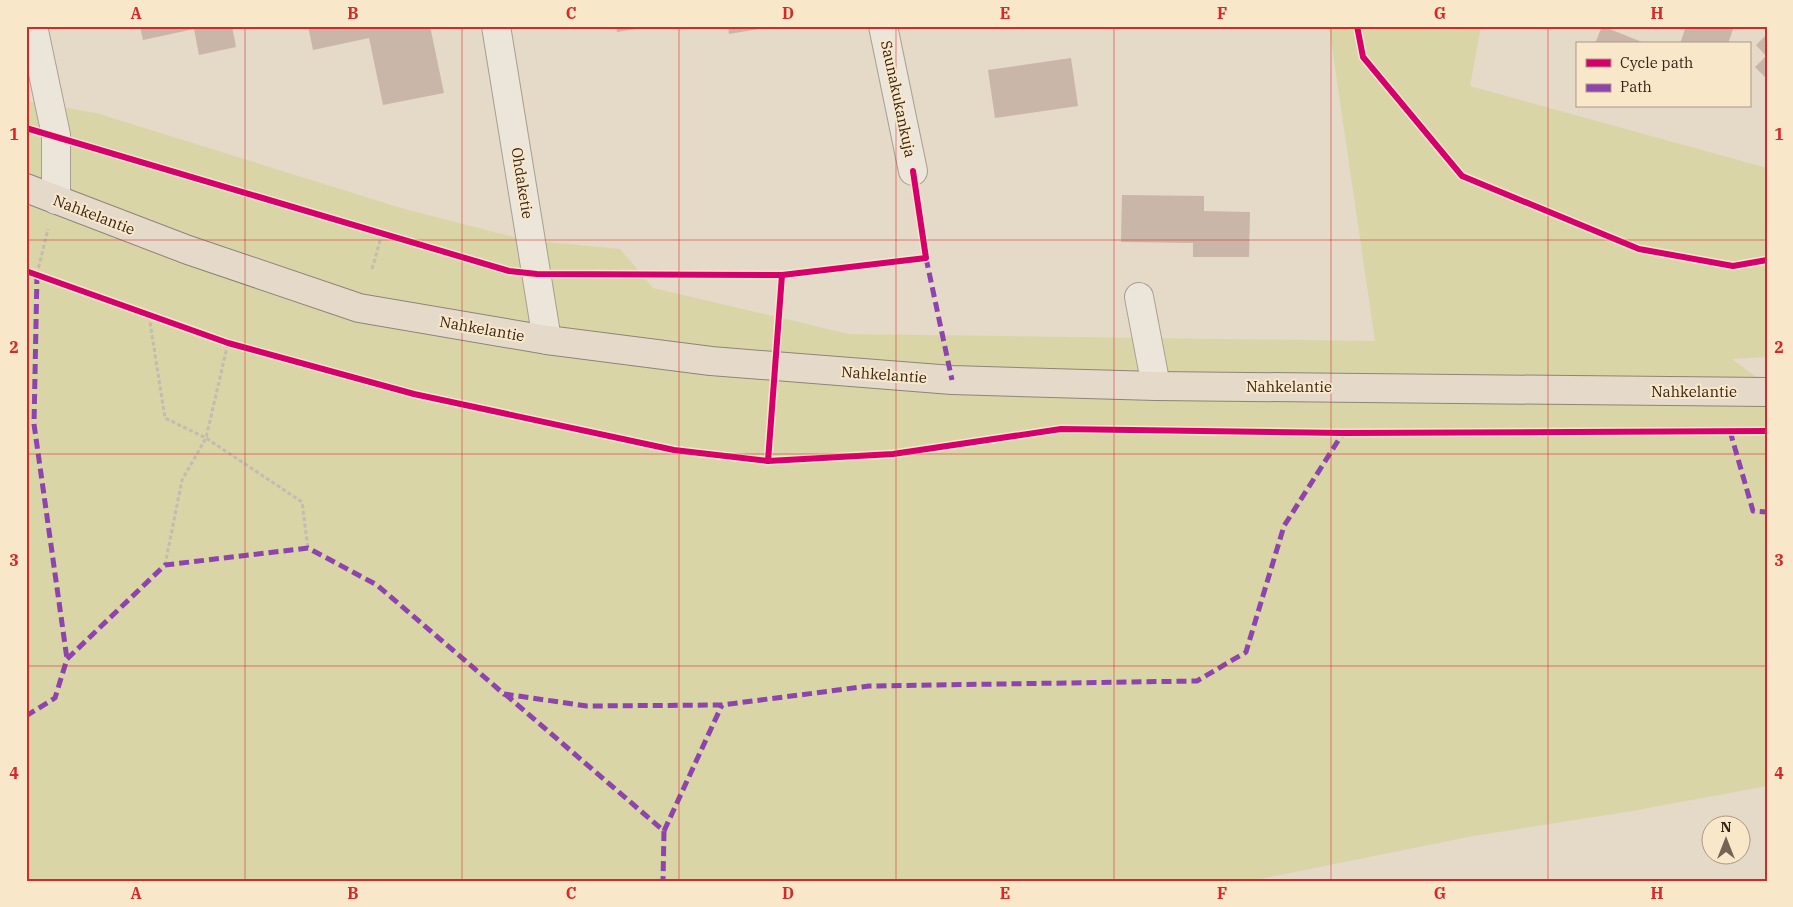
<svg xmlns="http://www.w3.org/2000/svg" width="1793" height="907" font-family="'IBM Plex Serif',serif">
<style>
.green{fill:#d9d5a7}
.building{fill:#c9b6a8}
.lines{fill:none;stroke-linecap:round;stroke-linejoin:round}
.minor-casing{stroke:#a99e91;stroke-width:30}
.major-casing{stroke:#8f8378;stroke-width:30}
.path{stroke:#c4bbb1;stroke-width:3;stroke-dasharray:4 2.5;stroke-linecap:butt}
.minor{stroke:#ece5da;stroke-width:28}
.major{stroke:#e5daca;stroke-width:28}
.quiet{stroke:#8e44ad;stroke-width:5;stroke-dasharray:10 5;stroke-linecap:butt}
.cycleway-casing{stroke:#f9e7ca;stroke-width:9}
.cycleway{stroke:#d6006c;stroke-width:6}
.grid{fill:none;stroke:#d62828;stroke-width:1;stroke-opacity:0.55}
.labels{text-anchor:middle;stroke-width:4;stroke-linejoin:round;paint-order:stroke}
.street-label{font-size:15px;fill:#382519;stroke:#f9e7ca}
.neatline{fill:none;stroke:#d62828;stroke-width:2}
.grid-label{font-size:16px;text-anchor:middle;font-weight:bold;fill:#d62828}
</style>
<rect width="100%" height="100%" fill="#e5d9c7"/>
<polygon class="green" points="1329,26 1481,26 1470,86 1767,168 1767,357 1732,359 1767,385 1767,786 1632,811 1473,836 1250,881 26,881 26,101 96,113 401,208 525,240 620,249 653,288 849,334 1375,341"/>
<g class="building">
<polygon points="140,26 232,26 236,47 199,55 194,29 143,40"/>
<polygon points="308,26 430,26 444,93 383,105 369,38 313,50"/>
<polygon points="616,26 647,26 647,27 617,32"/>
<polygon points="728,26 758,26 759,29 729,34"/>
<polygon points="1602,26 1647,44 1595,44"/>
<polygon points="1686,26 1734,26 1728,44 1680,44"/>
<polygon points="1767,34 1767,79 1755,67 1766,56 1756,45"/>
<polygon points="1071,58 1078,106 995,118 988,70"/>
<polygon points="1122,195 1204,196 1204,211 1250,212 1249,257 1193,257 1193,243 1121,242"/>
</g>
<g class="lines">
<g class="minor-casing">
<g id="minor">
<polyline points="33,26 56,135 56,200"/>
<polyline points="496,26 547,340"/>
<polyline points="883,26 913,171"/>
<polyline points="1139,297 1156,386"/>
</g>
</g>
<g class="major-casing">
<polyline id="major" points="26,188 188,250 359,308 547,340 711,361 952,380 1156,386 1767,392"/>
</g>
<g class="path">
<polyline points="372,269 382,234"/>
<polyline points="37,274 48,229"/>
<polyline points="149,316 165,418 206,438 302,502 308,548"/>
<polyline points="165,565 182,480 206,438 228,343"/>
</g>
<use href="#minor" class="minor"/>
<use href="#major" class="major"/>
<g class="quiet">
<polyline points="926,258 952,380"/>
<polyline points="37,274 34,424 67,659"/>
<polyline points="1730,431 1753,511 1767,512"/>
<polyline points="505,694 664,831 663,881"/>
<polyline points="26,716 55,698 67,659 165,565 308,548 377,585 504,694 587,706 722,705 869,686 1197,681 1246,652 1284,526 1343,433"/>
<polyline points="664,831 722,705"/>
</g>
<g class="cycleway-casing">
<g id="cycleway">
<polyline points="1357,26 1363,57 1462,176 1639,249 1733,266 1767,260"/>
<polyline points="26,128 509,271 537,274 782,275 768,461 893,454 1061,429 1343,433 1767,431"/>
<polyline points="26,271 228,343 414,394 674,450 768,461"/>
<polyline points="782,275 926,258 913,171"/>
</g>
</g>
<use href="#cycleway" class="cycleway"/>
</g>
<path class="grid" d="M 245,26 L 245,881M 462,26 L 462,881M 679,26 L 679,881M 896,26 L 896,881M 1114,26 L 1114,881M 1331,26 L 1331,881M 1548,26 L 1548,881M 26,240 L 1767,240M 26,454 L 1767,454M 26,666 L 1767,666"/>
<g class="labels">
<g class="street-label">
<text transform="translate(898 99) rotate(78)" y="5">Saunakukankuja</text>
<text transform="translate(522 183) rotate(81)" y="5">Ohdaketie</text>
<text transform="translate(94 215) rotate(21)" y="5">Nahkelantie</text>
<text transform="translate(482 329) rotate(10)" y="5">Nahkelantie</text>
<text transform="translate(884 375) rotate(4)" y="5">Nahkelantie</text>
<text x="1289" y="392">Nahkelantie</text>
<text x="1694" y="397">Nahkelantie</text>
</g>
</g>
<rect width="1793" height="907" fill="none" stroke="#f9e7ca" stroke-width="55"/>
<rect x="1576" y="42" width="175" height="65" fill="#f9e7ca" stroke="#ac9983"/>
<rect x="1586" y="59" width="25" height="8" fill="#d6006c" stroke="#ac9983"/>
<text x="1620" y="68" font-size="15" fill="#382519">Cycle path</text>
<rect x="1586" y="84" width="25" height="8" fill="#8e44ad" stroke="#ac9983"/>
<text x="1620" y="92" font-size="15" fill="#382519">Path</text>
<g transform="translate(1726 840)"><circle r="24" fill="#f9e7ca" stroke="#ac9983"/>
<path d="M0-4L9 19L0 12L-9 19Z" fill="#756456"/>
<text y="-8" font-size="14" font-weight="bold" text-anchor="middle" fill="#382519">N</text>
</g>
<rect x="28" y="28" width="1738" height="852" class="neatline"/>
<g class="grid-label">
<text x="136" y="19">A</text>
<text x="353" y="19">B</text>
<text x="571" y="19">C</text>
<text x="788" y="19">D</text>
<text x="1005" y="19">E</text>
<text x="1222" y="19">F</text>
<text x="1440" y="19">G</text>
<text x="1657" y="19">H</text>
<text x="14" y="140">1</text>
<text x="1779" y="140">1</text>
<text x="14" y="353">2</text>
<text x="1779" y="353">2</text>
<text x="14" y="566">3</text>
<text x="1779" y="566">3</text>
<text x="14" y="779">4</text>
<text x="1779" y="779">4</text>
<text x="136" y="899">A</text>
<text x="353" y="899">B</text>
<text x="571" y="899">C</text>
<text x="788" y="899">D</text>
<text x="1005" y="899">E</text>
<text x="1222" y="899">F</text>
<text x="1440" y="899">G</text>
<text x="1657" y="899">H</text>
</g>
</svg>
